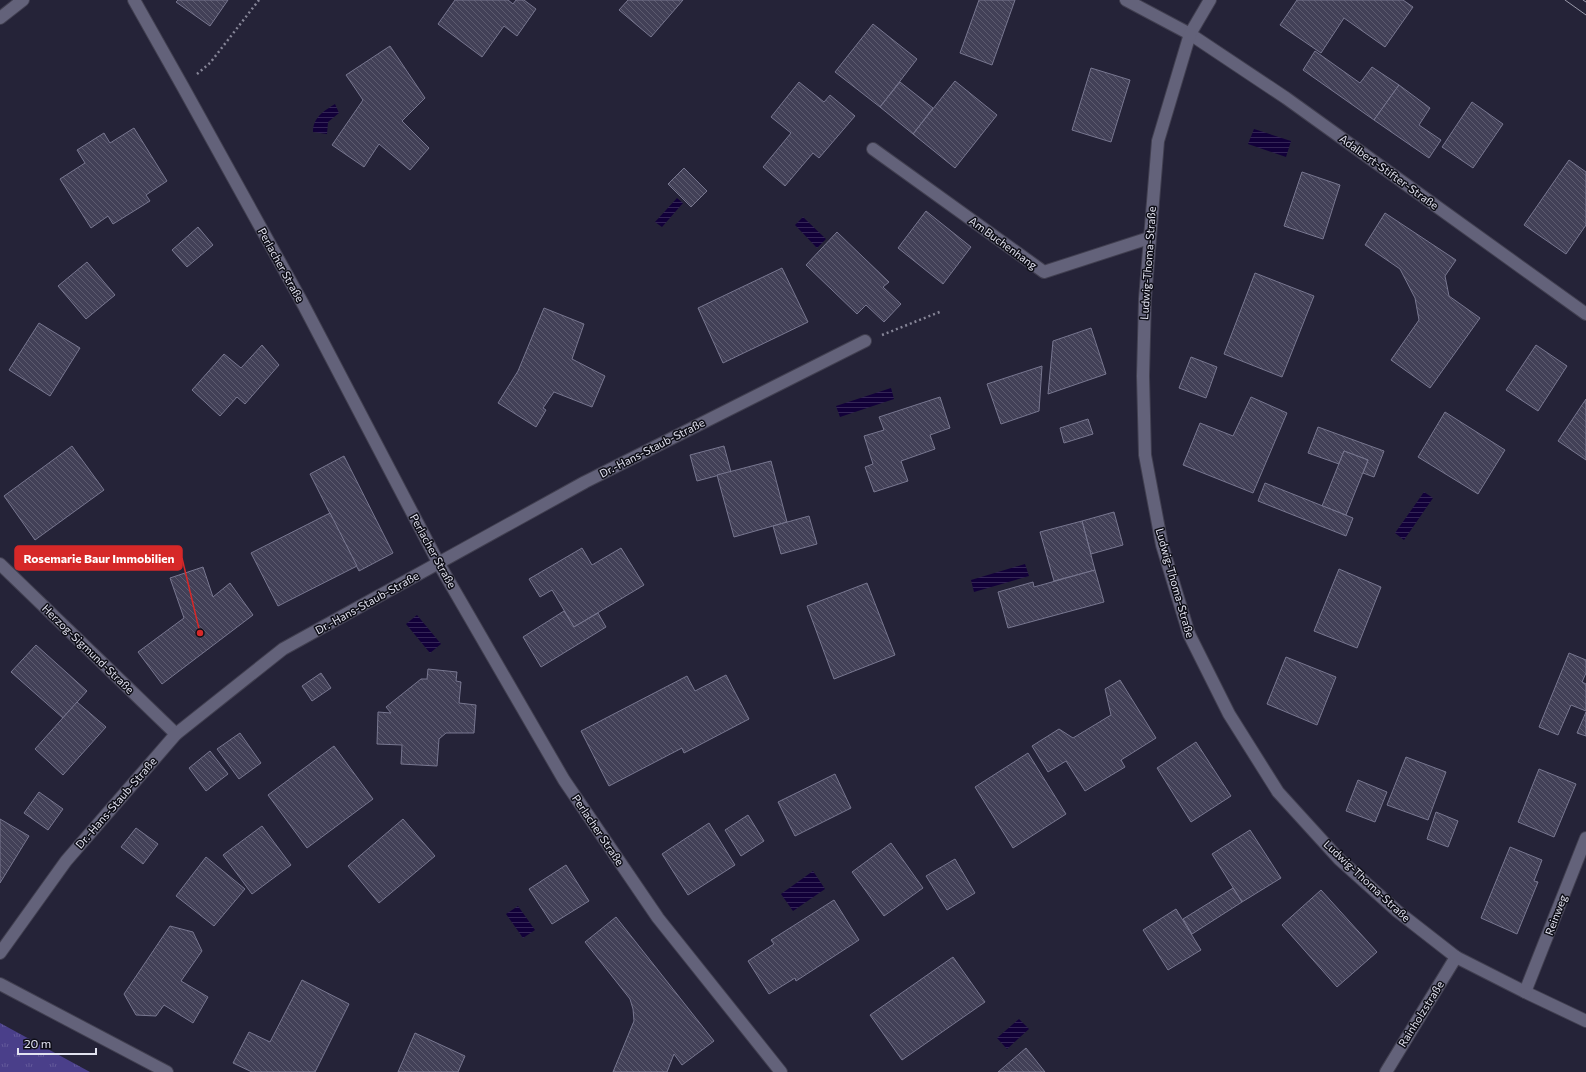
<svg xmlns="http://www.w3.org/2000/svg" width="1586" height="1072" font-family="Commissioner,sans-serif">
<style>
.grass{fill:url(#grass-tufts)}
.water{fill:url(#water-rules)}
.building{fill:url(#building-back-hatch);stroke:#787790}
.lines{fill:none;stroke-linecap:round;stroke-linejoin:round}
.street-casing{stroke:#413f50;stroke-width:14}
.path{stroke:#868597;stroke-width:2.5;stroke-dasharray:2 3;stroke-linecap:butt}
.street{stroke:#63627a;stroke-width:12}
.tram{stroke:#9a99aa;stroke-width:1}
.labels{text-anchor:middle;stroke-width:3;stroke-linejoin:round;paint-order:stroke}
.street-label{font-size:11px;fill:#e2e2f0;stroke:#0e0e17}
.leader{fill:none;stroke:#d62828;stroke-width:1.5}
.callout-dot{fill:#d62828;stroke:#0e0e17;stroke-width:1.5}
.callout{fill:#d62828;stroke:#d62828;stroke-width:1.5}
.callout-label{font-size:12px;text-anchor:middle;font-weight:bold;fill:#fff}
</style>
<defs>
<pattern id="grass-tufts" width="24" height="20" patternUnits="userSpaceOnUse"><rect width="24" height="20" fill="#4a3f8a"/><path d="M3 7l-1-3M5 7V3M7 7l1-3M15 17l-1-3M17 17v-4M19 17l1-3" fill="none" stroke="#645a9b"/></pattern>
<pattern id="water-rules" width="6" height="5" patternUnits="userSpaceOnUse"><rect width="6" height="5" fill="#120039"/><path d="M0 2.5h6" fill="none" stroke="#342556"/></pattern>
<pattern id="building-back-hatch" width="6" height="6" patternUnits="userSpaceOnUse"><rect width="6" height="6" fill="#424057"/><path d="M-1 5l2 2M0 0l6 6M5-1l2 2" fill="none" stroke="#5d5b6f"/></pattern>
</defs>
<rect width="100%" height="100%" fill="#252338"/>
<polygon class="grass" points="0,1023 90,1072 0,1072"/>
<g class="water">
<path d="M 335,104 L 339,113 L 328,122 L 327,134 L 313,132 C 313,117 324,111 335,104 Z"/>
<polygon points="1254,129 1291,141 1286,157 1248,144"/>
<polygon points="677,198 683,203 662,227 655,222"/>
<polygon points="803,217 826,239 817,248 795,225"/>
<polygon points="891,388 894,399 840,417 836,406"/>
<polygon points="1424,492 1433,498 1404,540 1395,533"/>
<polygon points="1025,564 1029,576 974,592 971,580"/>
<polygon points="417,615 441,644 430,653 406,624"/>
<polygon points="813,871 825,889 793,911 781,894"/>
<polygon points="518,906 535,930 523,938 506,914"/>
<polygon points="1019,1019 1029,1029 1007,1049 997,1038"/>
</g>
<g class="building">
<polygon points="178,0 228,0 210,26 176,2"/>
<polygon points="455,0 508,0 513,4 516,0 524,0 536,9 517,36 504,26 482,57 438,24"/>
<polygon points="628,0 683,0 651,37 619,10"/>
<polygon points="979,0 1015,0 992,65 960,53"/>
<polygon points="1297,0 1403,0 1413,7 1385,47 1344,18 1321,53 1280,25"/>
<polygon points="873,24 917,59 880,107 835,72"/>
<polygon points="390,46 425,98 402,121 429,148 410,170 379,144 364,167 332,145 363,100 346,75"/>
<polygon points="1315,51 1360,83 1372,67 1399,85 1374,120 1303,70"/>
<polygon points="1091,68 1130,80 1111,142 1072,130"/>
<polygon points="955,81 997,115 955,168 913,134"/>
<polygon points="799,82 824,102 830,95 855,116 819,158 813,153 785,186 763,167 791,133 771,117"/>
<polygon points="900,82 933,108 913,134 880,107"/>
<polygon points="1399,85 1430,108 1419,125 1441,140 1429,158 1374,120"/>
<polygon points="1472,102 1503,124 1473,168 1442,147"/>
<polygon points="134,128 167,181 146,195 150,201 113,224 108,216 91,228 60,179 85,163 77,150 104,133 110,143"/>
<polygon points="1569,160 1586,172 1586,225 1566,254 1524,225"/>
<polygon points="684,168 707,191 691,207 668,184"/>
<polygon points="1302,172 1340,185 1323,239 1284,226"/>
<polygon points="926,211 971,247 943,284 898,248"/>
<polygon points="1385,213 1456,260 1445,276 1449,296 1480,318 1430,388 1391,360 1419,320 1415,298 1400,269 1365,245"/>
<polygon points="198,227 213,245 187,267 172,250"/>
<polygon points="837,232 889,282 883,287 901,304 884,322 866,305 857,314 806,265"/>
<polygon points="87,262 115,295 86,319 58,286"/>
<polygon points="782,268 808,322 723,363 698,308"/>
<polygon points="1255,273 1314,296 1282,377 1224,354"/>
<polygon points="544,308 584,324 572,359 605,376 592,407 554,392 543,408 546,410 536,427 498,403 518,371"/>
<polygon points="39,323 80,348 50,396 9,370"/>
<polygon points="1091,328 1106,374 1048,394 1053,341"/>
<polygon points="262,345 279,365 245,404 237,397 220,416 192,390 224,354 241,368"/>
<polygon points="1536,345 1567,366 1538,411 1506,390"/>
<polygon points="1191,357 1217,367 1206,398 1179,388"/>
<polygon points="1042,366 1039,411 1001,424 987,384"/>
<polygon points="940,397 950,428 930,435 935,449 901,461 908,481 874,492 865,467 873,464 864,436 884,430 879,417"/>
<polygon points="1251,397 1287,413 1253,493 1183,465 1200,423 1233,436"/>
<polygon points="1586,399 1586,460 1558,441"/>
<polygon points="1445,412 1505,450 1478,494 1418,457"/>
<polygon points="1088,419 1093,434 1064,443 1060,428"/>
<polygon points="1318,427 1384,451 1374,477 1363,473 1368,460 1344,451 1339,464 1308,453"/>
<polygon points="72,446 104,490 35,540 4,496"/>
<polygon points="724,446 731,472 697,481 690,455"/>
<polygon points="1344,451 1368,460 1346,515 1322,506"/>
<polygon points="344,456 393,553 359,571 310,474"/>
<polygon points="771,461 787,522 734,537 717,475"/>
<polygon points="1265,483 1353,518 1346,536 1258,501"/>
<polygon points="1114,512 1123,545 1091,554 1082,521"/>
<polygon points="330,513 357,566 278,606 251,553"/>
<polygon points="809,516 817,544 781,554 773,526"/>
<polygon points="1082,521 1095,570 1054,581 1040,532"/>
<polygon points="582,548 592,565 621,548 644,585 574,627 552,590 540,597 529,579"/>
<polygon points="203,567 213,597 230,583 253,615 162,684 138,652 184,618 170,578"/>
<polygon points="1339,569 1381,587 1357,648 1314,631"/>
<polygon points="1095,570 1104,602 1008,628 998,592 1033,582 1034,587"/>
<polygon points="867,583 895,655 834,679 807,606"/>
<polygon points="564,611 574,627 598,613 606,627 541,667 523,637"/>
<polygon points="36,645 87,691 63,718 11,672"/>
<polygon points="1569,653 1586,660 1586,673 1582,682 1586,684 1586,711 1571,705 1558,735 1539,727"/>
<polygon points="1286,657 1336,677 1317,725 1267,704"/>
<polygon points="428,669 457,672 456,681 461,682 459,703 476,705 474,733 446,733 439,739 437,766 401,764 402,745 377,744 378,712 391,713 386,707 421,679 427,679"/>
<polygon points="321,673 331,688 312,701 302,686"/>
<polygon points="726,675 749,719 684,753 682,748 609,786 581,731 687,676 695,691"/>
<polygon points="1120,680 1156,738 1121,760 1125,767 1085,791 1066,761 1048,772 1032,746 1059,729 1073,738 1111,715 1105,689"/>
<polygon points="77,702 106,727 63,775 35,749"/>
<polygon points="1586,712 1586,736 1577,733"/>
<polygon points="240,733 261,763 239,779 217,749"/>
<polygon points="1196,742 1231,796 1191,822 1157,768"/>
<polygon points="334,746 373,799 307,848 268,795"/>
<polygon points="210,751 228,774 206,791 189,768"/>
<polygon points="1028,753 1066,814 1013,848 975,787"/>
<polygon points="1406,757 1446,772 1428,820 1387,805"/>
<polygon points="1539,769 1576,784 1554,837 1518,822"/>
<polygon points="835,774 851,808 795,836 778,802"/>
<polygon points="1358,780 1387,792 1375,822 1346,811"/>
<polygon points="39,792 63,809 48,830 24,813"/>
<polygon points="1436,812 1458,821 1448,847 1427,839"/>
<polygon points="748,815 764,841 741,856 725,830"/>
<polygon points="0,819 29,836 0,883"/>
<polygon points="403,819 435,856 379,903 348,866"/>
<polygon points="709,823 735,865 688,895 662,854"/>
<polygon points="262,826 291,865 252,894 223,855"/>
<polygon points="136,828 158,844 143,864 121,847"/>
<polygon points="1250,830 1281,878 1242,902 1212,854"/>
<polygon points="891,843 923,888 884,916 852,872"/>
<polygon points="1510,847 1542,860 1534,881 1538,882 1517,934 1481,918"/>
<polygon points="206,857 245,889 214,926 176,896"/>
<polygon points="955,859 975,893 947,910 926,876"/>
<polygon points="566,865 589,901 552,924 529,889"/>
<polygon points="1233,888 1242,902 1192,934 1183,919"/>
<polygon points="1321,890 1377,952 1337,987 1282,925"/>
<polygon points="834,900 859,940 796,981 795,978 769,994 748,961 774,944 771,940"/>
<polygon points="1176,909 1201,950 1168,970 1143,930"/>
<polygon points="616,917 714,1041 682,1065 674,1054 667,1072 613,1072 634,1021 633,1009 630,999 585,942"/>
<polygon points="170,926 193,932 202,951 181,981 208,997 193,1023 164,1005 156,1016 136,1015 124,994"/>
<polygon points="953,957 985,1002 902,1060 870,1015"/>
<polygon points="302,980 349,1004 315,1072 252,1072 233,1063 249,1032 270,1042"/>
<polygon points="415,1033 465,1056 458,1072 398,1072"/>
<polygon points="1026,1048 1045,1072 998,1072"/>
</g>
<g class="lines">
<g class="street-casing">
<g id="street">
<polyline points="134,0 183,87 303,304 439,564 564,780 658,918 781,1072"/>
<polyline points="1126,0 1190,34 1286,98 1586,314"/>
<polyline points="1210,0 1190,34 1158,141 1145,299 1143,376 1145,455 1162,545 1189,634 1229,714 1278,792 1339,859 1397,911 1456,957 1525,992 1586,1021"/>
<polyline points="0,18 23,0"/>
<polyline points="873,149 1044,272 1149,238"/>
<polyline points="0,564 176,734"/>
<polyline points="0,953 66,861 176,734 283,649 585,482 865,341"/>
<polyline points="0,984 167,1072"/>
<polyline points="1525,992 1586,838"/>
<polyline points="1386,1072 1456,957"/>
</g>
</g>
<g class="path">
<polyline points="197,74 210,63 259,0"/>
<polyline points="882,335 942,311"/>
</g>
<use href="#street" class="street"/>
<g class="tram">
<polyline points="1565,0 1586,15"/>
<polyline points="1583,0 1586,2"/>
</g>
</g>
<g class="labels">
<g class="street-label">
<text transform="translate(1389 172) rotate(36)" y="4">Adalbert-Stifter-Straße</text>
<text transform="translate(1003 243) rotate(36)" y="4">Am Buchenhang</text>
<text transform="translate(1148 263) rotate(-86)" y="4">Ludwig-Thoma-Straße</text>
<text transform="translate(281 265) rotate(61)" y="4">Perlacher Straße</text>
<text transform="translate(652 448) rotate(-27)" y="4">Dr.-Hans-Staub-Straße</text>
<text transform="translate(433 551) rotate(61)" y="4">Perlacher Straße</text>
<text transform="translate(1175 583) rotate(74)" y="4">Ludwig-Thoma-Straße</text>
<text transform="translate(367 603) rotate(-29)" y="4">Dr.-Hans-Staub-Straße</text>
<text transform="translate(88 649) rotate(44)" y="4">Herzog-Sigmund-Straße</text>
<text transform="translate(116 803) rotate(-49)" y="4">Dr.-Hans-Staub-Straße</text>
<text transform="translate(598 830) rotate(56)" y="4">Perlacher Straße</text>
<text transform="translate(1367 881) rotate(43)" y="4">Ludwig-Thoma-Straße</text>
<text transform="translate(1556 915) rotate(-69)" y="4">Reinweg</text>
<text transform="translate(1421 1014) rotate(-58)" y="4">Rainholzstraße</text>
</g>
</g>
<path class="leader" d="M200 633L182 558"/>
<circle class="callout-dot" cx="200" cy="633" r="4"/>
<rect class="callout" x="15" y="546" width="167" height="24" rx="4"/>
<g class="callout-label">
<text x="99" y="563">Rosemarie Baur Immobilien</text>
</g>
<path d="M18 1048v6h78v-6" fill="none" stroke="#e2e2f0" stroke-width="2"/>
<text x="24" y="1048" font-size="12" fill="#e2e2f0" stroke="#0e0e17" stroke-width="3" paint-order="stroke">20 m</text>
</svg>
